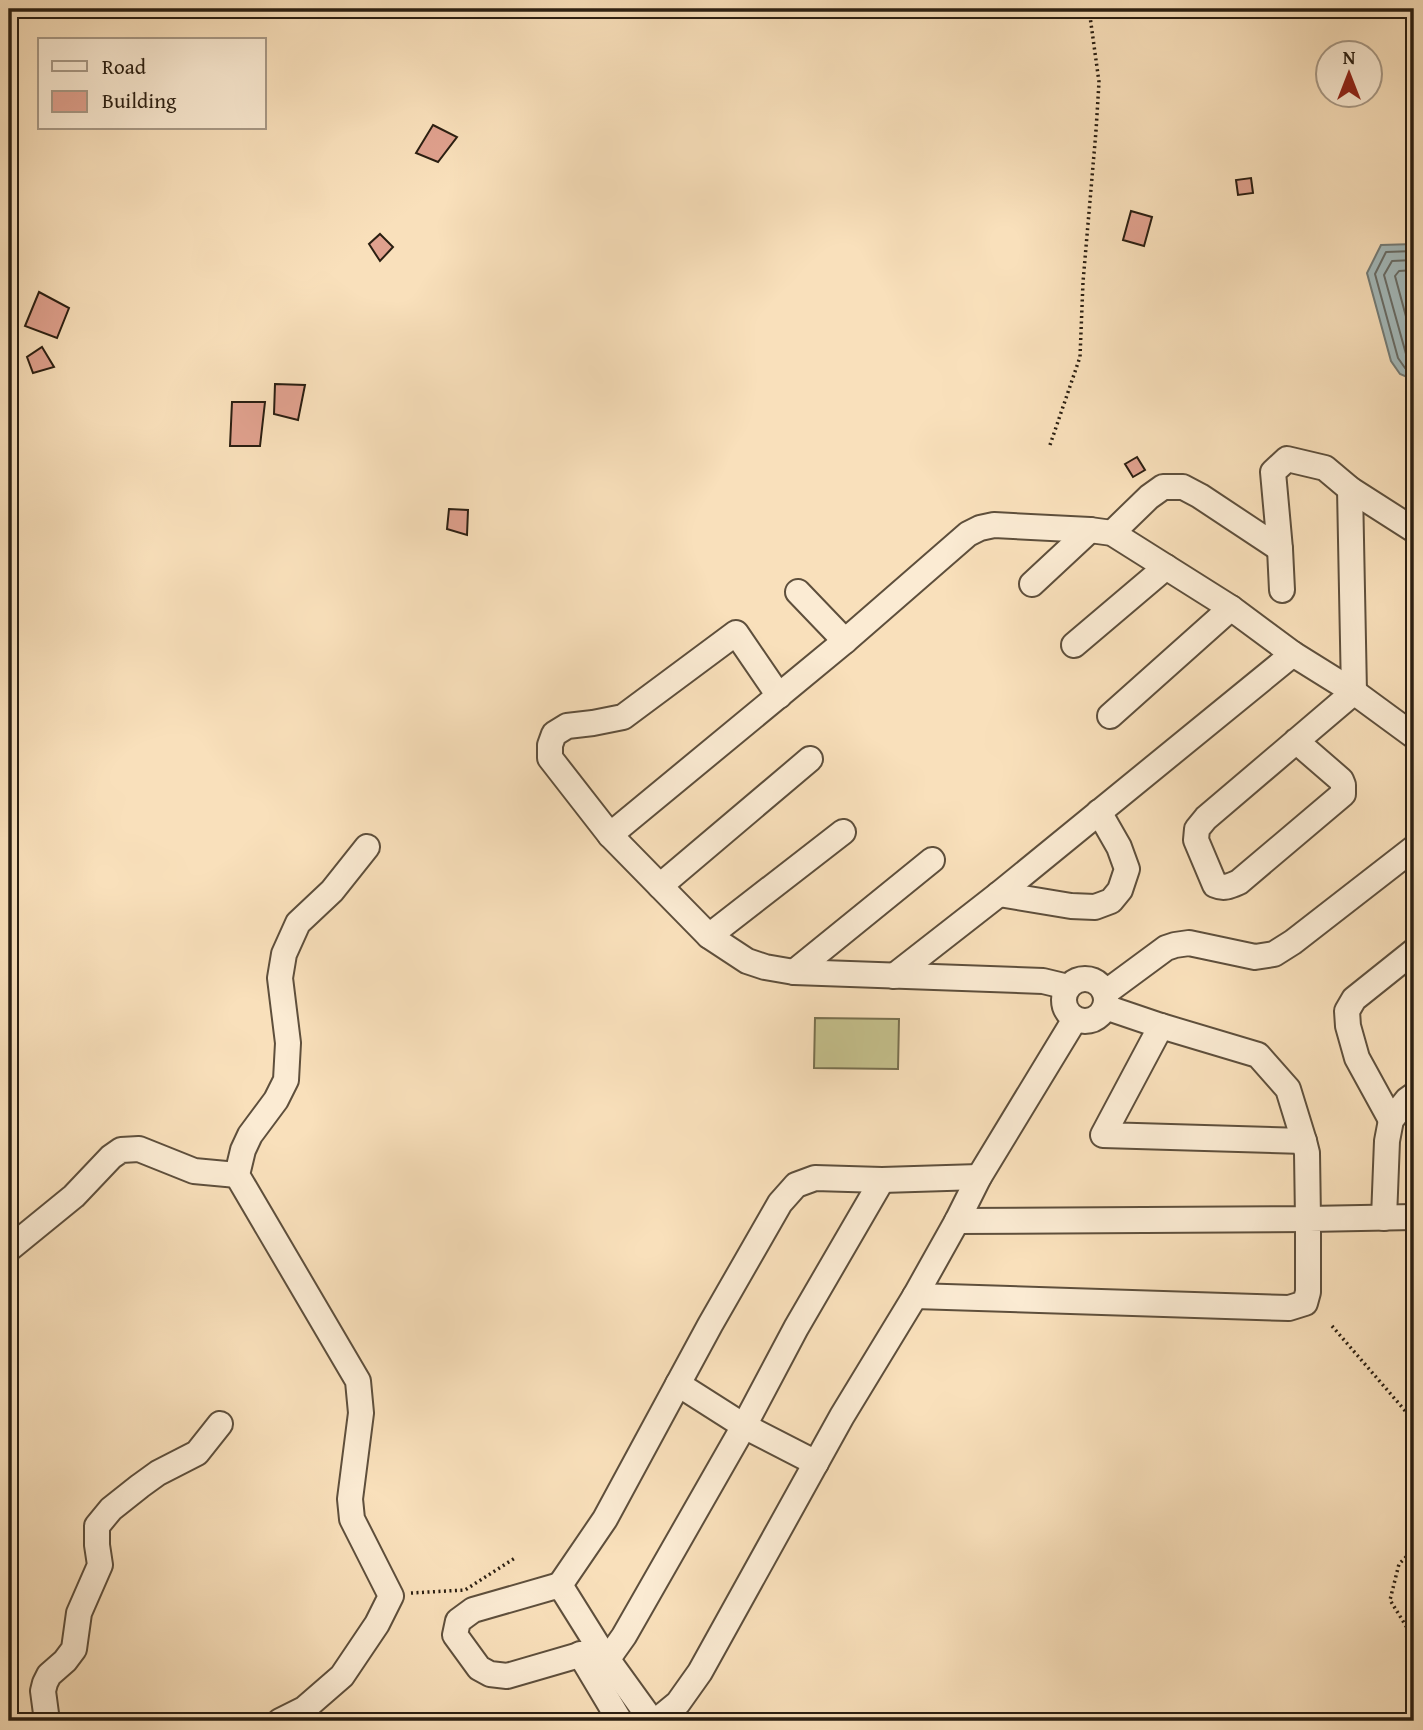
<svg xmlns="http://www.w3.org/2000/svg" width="1423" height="1730" font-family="'Gentium Book Plus',serif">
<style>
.green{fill:#c4c08c;stroke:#78704f;stroke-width:2}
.water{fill:#a3babc;stroke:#737c78;stroke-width:2}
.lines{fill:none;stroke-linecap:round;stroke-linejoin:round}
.shore{stroke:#676c67;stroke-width:2}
.building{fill:#e0a18e;stroke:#2b1f12;stroke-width:2}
.minor-casing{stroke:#5e4f3c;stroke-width:28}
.path{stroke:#2b1f12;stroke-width:3.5;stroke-dasharray:2 3.5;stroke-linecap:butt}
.minor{stroke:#fbebd3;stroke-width:24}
</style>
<rect width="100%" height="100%" fill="#f9e0bb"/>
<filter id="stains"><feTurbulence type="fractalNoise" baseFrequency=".00286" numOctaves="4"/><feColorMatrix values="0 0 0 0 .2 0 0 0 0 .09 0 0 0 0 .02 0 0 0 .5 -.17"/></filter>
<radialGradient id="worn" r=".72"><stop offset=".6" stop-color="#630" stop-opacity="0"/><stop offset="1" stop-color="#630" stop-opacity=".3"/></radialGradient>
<polygon class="green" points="815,1018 899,1019 898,1069 814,1068"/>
<polygon class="water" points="1414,244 1414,380 1400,374 1391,361 1367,273 1381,245"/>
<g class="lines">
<g class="shore">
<polyline points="1414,251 1386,252 1375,274 1398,358 1405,368 1414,372"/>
<polyline points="1414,260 1392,261 1384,275 1406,354 1410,361 1414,363"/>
<polyline points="1414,270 1399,271 1395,276 1414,346"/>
</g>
</g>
<g class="building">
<polygon points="433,125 457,137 438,162 416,153"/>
<polygon points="1251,178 1253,193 1238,195 1236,180"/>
<polygon points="1131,211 1152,217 1144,246 1123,240"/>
<polygon points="380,234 393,247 380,261 369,244"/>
<polygon points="39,292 69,308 57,338 25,326"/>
<polygon points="42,347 54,367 33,373 27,357"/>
<polygon points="275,384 305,385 298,420 274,414"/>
<polygon points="232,402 265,402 260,446 230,446"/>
<polygon points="1137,457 1145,470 1133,477 1125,464"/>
<polygon points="449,509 468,510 467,535 447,529"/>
</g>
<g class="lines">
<g class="minor-casing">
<g id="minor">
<polyline points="1112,533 1149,497 1163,487 1183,487 1200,496 1280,549 1273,472 1287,459 1325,468 1350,489 1414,530"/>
<polyline points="1280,549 1282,590"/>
<polyline points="1032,584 1090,530"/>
<polyline points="798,592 845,641"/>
<polyline points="1074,645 1166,567"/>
<polyline points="779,696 736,633 623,717 593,723 567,726 554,734 550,745 550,758 610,835 709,936 747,961 765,967 794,972 1043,981 1068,987"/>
<polyline points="1110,716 1231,608"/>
<path d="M 1296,741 L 1341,780 L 1343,785 L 1343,794 L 1239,882 C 1230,886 1224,889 1215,885 L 1196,840 L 1197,829 L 1206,818 L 1354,692 L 1350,489"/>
<polyline points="610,835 845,641 968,534 980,528 994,525 1090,530 1112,533 1231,608 1293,654 1354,692 1414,736"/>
<polyline points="660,886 810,759"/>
<polyline points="999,894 1071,906 1095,907 1111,901 1120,890 1127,869 1119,847 1099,812"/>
<polyline points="709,936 843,832"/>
<polyline points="794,972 932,860"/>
<polyline points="894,976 999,894 1293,654"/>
<circle cx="1085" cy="1000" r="21"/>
<polyline points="1105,993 1166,948 1175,945 1189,943 1255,957 1274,954 1293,942 1414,848"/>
<polyline points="1161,1026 1103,1135 1304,1141"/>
<polyline points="1391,1120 1357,1058 1348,1026 1347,1011 1354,999 1414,951"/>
<polyline points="1384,1218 1387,1141 1391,1120 1407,1100 1414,1095"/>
<polyline points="957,1221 1308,1219 1307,1153 1304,1141 1288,1089 1258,1055 1161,1026 1105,1007"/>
<polyline points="9,1249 74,1196 111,1157 121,1150 139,1149 194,1171 237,1175"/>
<polyline points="915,1296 1289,1308 1305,1303 1308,1292 1308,1219 1414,1217"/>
<polyline points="678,1384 744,1426 816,1463"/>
<polyline points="560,1585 605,1519 710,1325 780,1203 796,1185 815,1178 882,1180 979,1177"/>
<polyline points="600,1649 507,1676 490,1674 479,1668 455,1635 458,1621 473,1610 560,1585 600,1649 652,1721"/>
<polyline points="580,1654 620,1721"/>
<polyline points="607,1660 624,1636 744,1426 796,1328 882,1180"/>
<polyline points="47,1721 43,1691 45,1683 49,1675 65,1661 74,1649 79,1613 100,1565 97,1545 97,1526 111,1509 140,1486 158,1473 197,1453 220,1424"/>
<polyline points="280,1721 304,1709 342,1676 377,1624 391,1596 352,1519 350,1499 361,1413 358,1381 237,1175 243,1150 250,1135 276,1100 286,1080 288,1043 280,978 284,954 298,923 332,891 367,847"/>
<polyline points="656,1721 678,1703 700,1672 842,1416 915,1296 957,1221 979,1177 1075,1019"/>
</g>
</g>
<g class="path">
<polyline points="1050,445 1080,357 1083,282 1096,131 1099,82 1089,9"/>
<polyline points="1332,1326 1414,1421"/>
<polyline points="1414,1549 1399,1564 1390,1600 1414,1639"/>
<polyline points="411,1593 465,1590 515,1558"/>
</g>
<use href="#minor" class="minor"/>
</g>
<rect width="1423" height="1730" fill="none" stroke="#f9e0bb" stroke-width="35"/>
<rect x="10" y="10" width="1402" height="1709" fill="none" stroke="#2b1f12" stroke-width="3.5"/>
<rect x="18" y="18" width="1388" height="1695" fill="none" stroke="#2b1f12" stroke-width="2"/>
<rect x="38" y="38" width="228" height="91" fill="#fbebd3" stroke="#a89986" stroke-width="2"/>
<rect x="52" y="61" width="35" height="10" fill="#fbebd3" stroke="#a89986" stroke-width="2"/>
<text x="102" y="74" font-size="21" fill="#2b1f12">Road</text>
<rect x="52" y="91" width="35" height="21" fill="#e0a18e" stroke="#a89986" stroke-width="2"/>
<text x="102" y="108" font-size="21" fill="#2b1f12">Building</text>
<g transform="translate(1349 74)"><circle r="33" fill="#fbebd3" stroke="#a89986" stroke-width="2"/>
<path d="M0-5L12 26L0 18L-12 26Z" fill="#8f2418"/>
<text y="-10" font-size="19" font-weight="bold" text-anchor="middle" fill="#2b1f12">N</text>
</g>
<rect width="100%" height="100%" filter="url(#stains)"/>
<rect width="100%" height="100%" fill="url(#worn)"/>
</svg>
